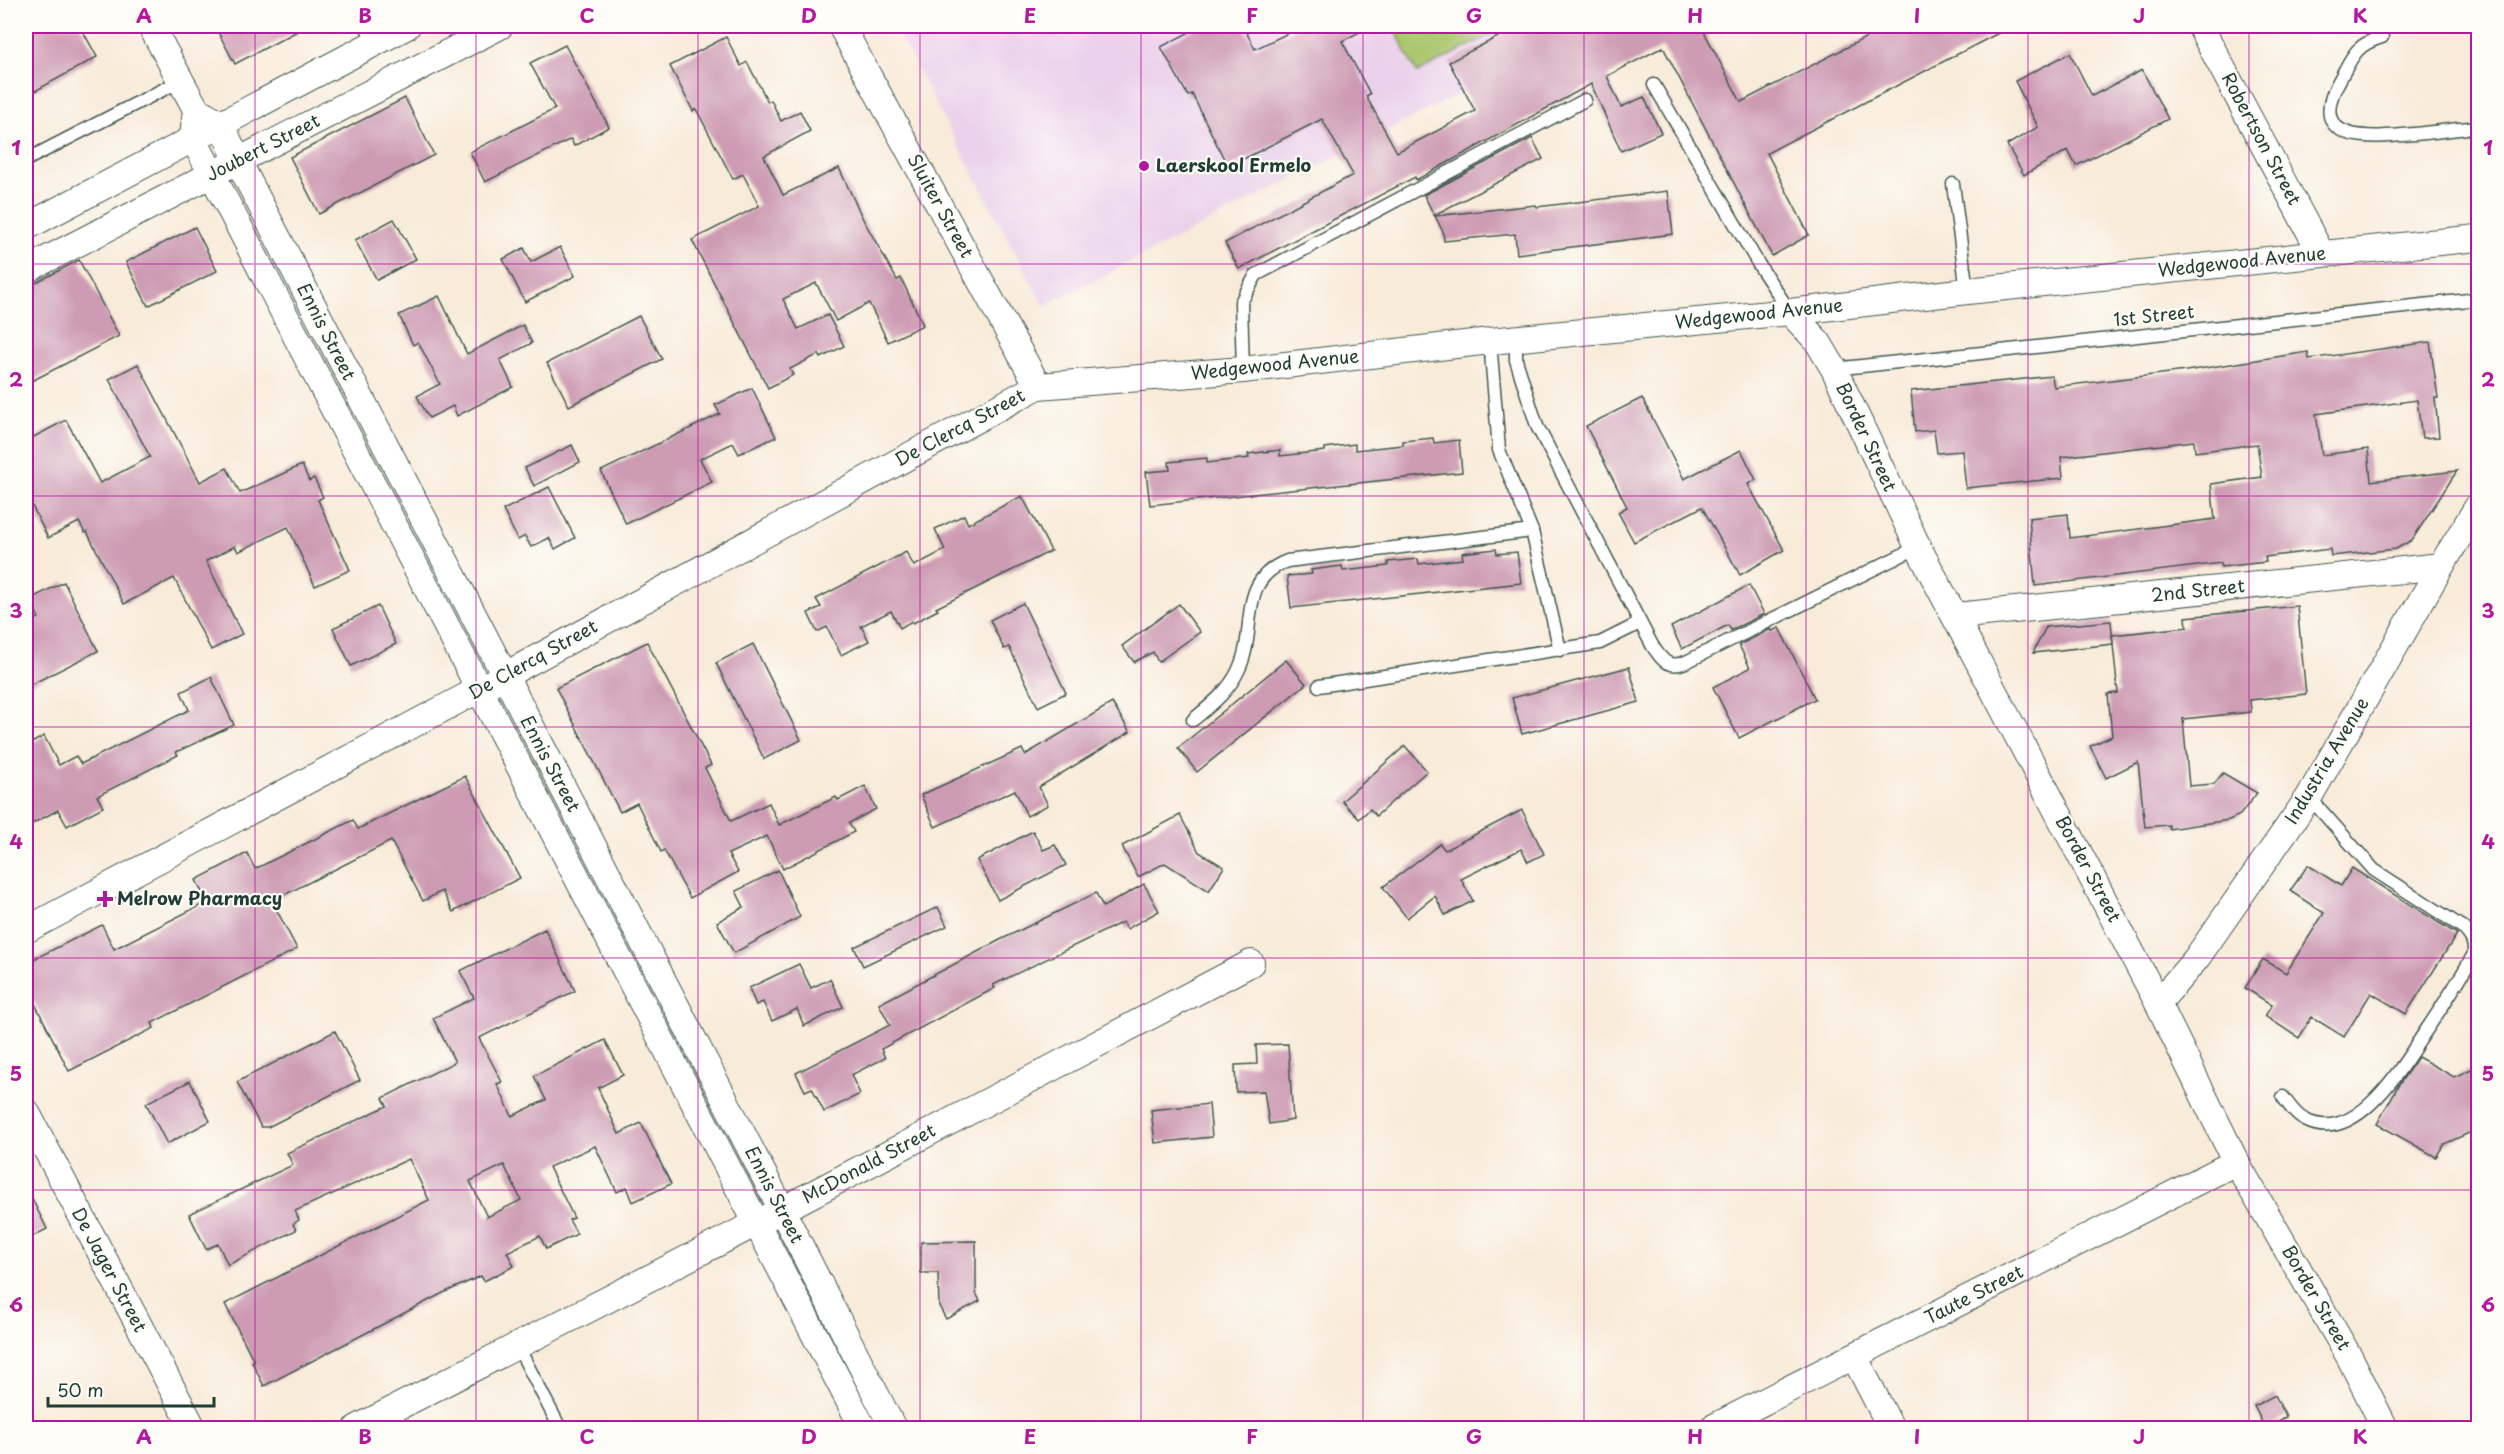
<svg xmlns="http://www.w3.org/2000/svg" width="2504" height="1454" font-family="'Playpen Sans',sans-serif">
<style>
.built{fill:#ebd1eb}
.green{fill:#a8c46b;stroke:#648050;stroke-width:1.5}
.building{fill:#cd9bb3;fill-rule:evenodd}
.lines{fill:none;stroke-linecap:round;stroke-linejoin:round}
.service-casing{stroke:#40574d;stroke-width:15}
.minor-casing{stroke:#40574d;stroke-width:28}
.service{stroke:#fff;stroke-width:12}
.minor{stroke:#fff;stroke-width:26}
.grid{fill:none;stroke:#b5179e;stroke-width:1.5;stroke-opacity:0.55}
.poi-dot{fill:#b5179e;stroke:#fdfcf7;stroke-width:2}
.labels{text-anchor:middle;stroke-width:4.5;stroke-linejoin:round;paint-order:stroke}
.street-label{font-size:18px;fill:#1f3d34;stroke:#fdfcf7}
.poi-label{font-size:18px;font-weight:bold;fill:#1f3d34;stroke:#fdfcf7;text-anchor:start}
.neatline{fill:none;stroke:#b5179e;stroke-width:2}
.grid-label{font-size:20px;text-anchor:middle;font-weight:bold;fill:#b5179e}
</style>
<rect width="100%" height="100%" fill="#fdfcf7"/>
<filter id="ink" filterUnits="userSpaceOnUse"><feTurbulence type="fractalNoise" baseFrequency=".0167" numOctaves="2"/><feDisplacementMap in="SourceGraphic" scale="12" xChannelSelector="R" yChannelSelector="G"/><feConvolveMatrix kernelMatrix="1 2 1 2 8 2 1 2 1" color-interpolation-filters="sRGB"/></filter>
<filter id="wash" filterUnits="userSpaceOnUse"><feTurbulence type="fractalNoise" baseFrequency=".008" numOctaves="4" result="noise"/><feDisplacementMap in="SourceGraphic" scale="24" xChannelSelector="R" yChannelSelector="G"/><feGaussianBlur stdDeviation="1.35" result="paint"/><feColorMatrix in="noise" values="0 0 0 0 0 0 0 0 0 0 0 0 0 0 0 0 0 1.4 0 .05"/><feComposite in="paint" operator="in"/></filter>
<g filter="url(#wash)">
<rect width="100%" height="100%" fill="#f8ebd9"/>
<polygon class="built" points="894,26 1592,26 1044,306"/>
<polygon class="green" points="1393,26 1508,26 1417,73"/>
<g id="blocks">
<g class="building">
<polygon points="26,26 80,26 97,57 26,96"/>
<polygon points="215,26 307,26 235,64"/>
<polygon points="1201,26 1243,26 1255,49 1303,26 1371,26 1342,41 1370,94 1366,96 1397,152 1475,111 1449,62 1519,26 1701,26 1741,102 1888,26 2012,26 1767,153 1809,235 1772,256 1663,47 1607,76 1621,107 1644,97 1661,133 1621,151 1591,84 1416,180 1415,177 1239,269 1225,243 1353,175 1322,119 1228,167 1192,94 1188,96 1161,47"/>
<polygon points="726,37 741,66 747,62 768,102 771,100 781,121 800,111 810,131 764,156 783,195 839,168 863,219 897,280 901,278 923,325 888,342 869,303 836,321 816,283 783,299 798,329 828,315 844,346 821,358 819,354 790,369 793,375 768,388 692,240 759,206 743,174 733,179 696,109 693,111 670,66"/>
<polygon points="565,45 609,127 574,146 571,139 485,182 470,152 555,109 530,63"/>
<polygon points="2070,53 2092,96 2142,70 2168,119 2076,166 2068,150 2024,175 2007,145 2038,127 2015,81"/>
<polygon points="405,98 434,155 319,214 290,157"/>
<polygon points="1532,138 1543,159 1434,215 1424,195"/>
<polygon points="1668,191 1673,234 1517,254 1515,234 1444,241 1443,232 1435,216 1536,205 1537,207"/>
<polygon points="394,219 416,259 377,280 355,240"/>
<polygon points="195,227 217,271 148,306 126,262"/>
<polygon points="560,247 575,276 525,302 503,259 524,248 531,262"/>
<polygon points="79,260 119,336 26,384 26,288"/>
<polygon points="439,296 467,354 523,325 532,343 500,360 513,387 457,416 453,406 429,418 417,396 440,384 418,342 413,345 399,315"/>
<polygon points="639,316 662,359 569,406 547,363"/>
<polygon points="2430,342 2438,398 2435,398 2439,437 2422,438 2417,400 2316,414 2322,455 2368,449 2371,481 2457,471 2412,540 2396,549 2331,556 2330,549 2265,557 2266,562 2221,567 2221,563 2035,586 2029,518 2068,514 2070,538 2215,519 2211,484 2262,477 2257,444 2195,452 2194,441 2061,457 2063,478 1966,488 1962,451 1937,453 1934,430 1915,432 1911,391 2052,376 2054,387 2186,371 2308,352 2309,359"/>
<polygon points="138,364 200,482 227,468 240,493 302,465 309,481 314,478 323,497 318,500 350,570 315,586 288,527 238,552 235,546 206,561 242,634 211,650 174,578 124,604 87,532 85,533 79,522 48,538 26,494 26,441 66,420 100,483 150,457 109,379"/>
<polygon points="752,388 776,437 739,454 733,443 700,459 712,482 626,524 601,471 720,414 715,405"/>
<polygon points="1642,398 1684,479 1741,450 1756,480 1748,484 1784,550 1740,575 1702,507 1634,542 1618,512 1627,507 1586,426"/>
<polygon points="1433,438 1434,443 1459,440 1462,472 1150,505 1146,472 1170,470 1169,462 1207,458 1207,463 1249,458 1248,454 1280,450 1280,456 1325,451 1325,448 1355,444 1355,450 1403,445 1403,441"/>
<polygon points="572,445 580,462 534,486 525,468"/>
<polygon points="549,487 575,538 555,549 549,538 531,547 525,536 518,540 503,510"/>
<polygon points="1022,496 1051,551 936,608 938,610 913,623 912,621 900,628 891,611 861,626 869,641 841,655 827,627 817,632 808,613 821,607 816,599 906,552 914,566 945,550 935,529 964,515 968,524"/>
<polygon points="1496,549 1497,554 1517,552 1521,583 1291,608 1287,576 1312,574 1311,570 1342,566 1343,571 1388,566 1388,562 1418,559 1419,564 1463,559 1462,553"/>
<polygon points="64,582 98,651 26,687 26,625 39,618 30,599"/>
<polygon points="1749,585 1764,614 1731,630 1728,625 1682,649 1671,627"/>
<polygon points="1023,603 1066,693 1038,707 1009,647 1004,649 990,620"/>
<polygon points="1179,604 1200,632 1158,662 1153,652 1134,662 1122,646"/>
<polygon points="378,606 396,644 351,666 333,628"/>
<polygon points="2297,606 2306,694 2250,700 2251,712 2183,719 2189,786 2214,784 2223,773 2257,793 2240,815 2229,820 2169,829 2169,825 2145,827 2138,762 2106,778 2090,746 2112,736 2108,694 2118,693 2112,635 2187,627 2186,617"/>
<polygon points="2111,621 2113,644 2033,653 2046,627"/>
<polygon points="1779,628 1815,699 1739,738 1713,687 1750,668 1739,645 1771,629 1772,631"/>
<polygon points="647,642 711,765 705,768 731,821 769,803 779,825 836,797 838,800 865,786 876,809 849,823 854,832 783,869 767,836 728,854 738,872 690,898 664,850 661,852 637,803 620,812 556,688"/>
<polygon points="753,644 801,740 764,759 716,663"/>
<polygon points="1286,660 1306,684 1197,772 1178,748"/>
<polygon points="1629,667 1639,702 1522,734 1512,698"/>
<polygon points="211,677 234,725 176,752 178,755 97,796 103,807 67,826 58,810 26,827 26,746 44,736 59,765 76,756 81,764 189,710 181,692"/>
<polygon points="1112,703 1130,732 1039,787 1048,805 1027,816 1015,790 935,827 921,795 1022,749 1025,755"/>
<polygon points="1405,746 1427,771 1376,816 1370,809 1359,819 1342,801"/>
<polygon points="465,776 520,878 453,912 442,891 423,901 391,841 272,901 297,949 152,1023 154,1028 69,1071 26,986 26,963 102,925 114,949 207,902 196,880 247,853 255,869 353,820 358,829"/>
<polygon points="1522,810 1544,854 1528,862 1521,849 1461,879 1473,901 1445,915 1435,896 1407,918 1383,887 1440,844 1445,850"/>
<polygon points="1180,815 1199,852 1224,867 1209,891 1165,863 1138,877 1122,846"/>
<polygon points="1033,831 1043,850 1055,845 1066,865 998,900 977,860"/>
<polygon points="2308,865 2341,886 2352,868 2457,934 2406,1014 2371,993 2344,1037 2312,1017 2299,1038 2265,1016 2272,1005 2245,988 2263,959 2286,973 2324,913 2290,891"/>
<polygon points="778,870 800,917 734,953 717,922 744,907 736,891"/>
<polygon points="1144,884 1159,911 1127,929 1123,922 993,985 995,988 881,1049 885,1058 851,1075 860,1094 824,1112 812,1088 805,1091 796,1073 890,1025 879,1004 1000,940 1096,893 1103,907"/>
<polygon points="938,907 947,926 863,966 854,947"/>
<path d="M 545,929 L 575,991 L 479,1038 L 502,1082 L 497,1084 L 512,1116 L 546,1100 L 534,1076 L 605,1040 L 623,1075 L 598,1088 L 619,1134 L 641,1123 L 671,1184 L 633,1202 L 627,1187 L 617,1192 L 595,1146 L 549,1167 L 574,1218 L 569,1220 L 577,1234 L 546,1249 L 540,1236 L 507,1252 L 514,1266 L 484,1281 L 481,1276 L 441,1294 L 264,1386 L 252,1362 L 254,1361 L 225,1304 L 429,1200 L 409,1159 L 295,1211 L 299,1220 L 293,1224 L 296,1230 L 228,1265 L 218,1244 L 206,1249 L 189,1214 L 293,1165 L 287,1153 L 387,1106 L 383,1098 L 455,1062 L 433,1018 L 474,998 L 460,971 ZM 504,1165 L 521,1200 L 487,1217 L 470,1181 Z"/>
<polygon points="799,964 811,988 830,979 843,1007 804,1026 797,1009 772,1021 763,1002 756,1005 749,988"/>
<polygon points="335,1031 360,1080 268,1127 261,1127 237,1082"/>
<polygon points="1288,1044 1293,1120 1269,1124 1264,1091 1236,1092 1235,1065 1257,1064 1256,1045"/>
<polygon points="2418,1057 2454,1077 2478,1066 2478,1129 2444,1144 2436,1157 2377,1124 2398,1086"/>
<polygon points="190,1081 210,1121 167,1144 146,1103"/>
<polygon points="1209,1104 1212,1137 1155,1143 1151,1110"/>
<polygon points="26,1187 47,1229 26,1240"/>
<polygon points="976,1241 976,1293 980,1301 946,1319 939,1306 938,1273 921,1273 921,1242"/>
<polygon points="2275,1395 2286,1417 2265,1428 2254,1406"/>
</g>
</g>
</g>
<g filter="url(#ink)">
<use href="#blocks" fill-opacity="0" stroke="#40574d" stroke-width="1.5"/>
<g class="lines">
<g class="service-casing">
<g id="service">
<polyline points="366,26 374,42"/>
<path d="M 2382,37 C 2354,45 2352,58 2339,81 C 2304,145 2373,138 2414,134 C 2435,132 2457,129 2478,127"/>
<polyline points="1654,85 1759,265 1790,312"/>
<polyline points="26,160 180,81"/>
<polyline points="1953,184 1967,291"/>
<path d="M 1516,339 L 1516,360 L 1537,426 L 1652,645 C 1662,661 1669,670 1688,661 L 1918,547"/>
<polyline points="1490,341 1499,450 1532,531 1560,650"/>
<polyline points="1834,369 2478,299"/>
<polyline points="1243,370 1241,302 1256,275 1585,100"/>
<polyline points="1319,686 1600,643 1640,623"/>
<path d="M 1193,720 C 1212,704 1229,691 1239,669 C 1258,628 1236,581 1287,561 L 1532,531"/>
<path d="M 2283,1097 C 2289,1105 2296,1116 2305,1120 C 2356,1147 2403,1065 2425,1032 C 2442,1007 2459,981 2474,954 C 2475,942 2471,936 2462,927 L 2374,870 L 2309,797"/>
<polyline points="518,1347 560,1428"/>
</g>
</g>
<g class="minor-casing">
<g id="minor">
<polyline points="151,26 196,109 221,124 238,161 782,1210 893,1428"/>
<polyline points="841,26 1038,386"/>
<polyline points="2200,26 2321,253"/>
<polyline points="196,109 193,138 863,1428"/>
<polyline points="26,227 407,26"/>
<polyline points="26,270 500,26"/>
<polyline points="1790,312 1818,342 1834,369 1918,547 2158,1003 2236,1162 2350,1358 2385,1428"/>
<polyline points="1956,616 2441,566"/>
<polyline points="26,930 478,690 1038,386 1243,370 1490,341 1790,312 1967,291 2478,238"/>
<polyline points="2158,1003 2196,959 2309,797 2441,566 2478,506"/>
<polyline points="26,1111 193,1428"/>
<polyline points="1854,1356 1891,1428"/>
<polyline points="357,1428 782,1210 1251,963"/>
<polyline points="1712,1428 2236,1162"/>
</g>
</g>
<use href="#service" class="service"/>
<use href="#minor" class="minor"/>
</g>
</g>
<path class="grid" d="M 255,26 L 255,1428M 476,26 L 476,1428M 698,26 L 698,1428M 920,26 L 920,1428M 1141,26 L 1141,1428M 1363,26 L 1363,1428M 1584,26 L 1584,1428M 1806,26 L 1806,1428M 2028,26 L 2028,1428M 2249,26 L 2249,1428M 26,264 L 2478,264M 26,496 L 2478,496M 26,727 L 2478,727M 26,958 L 2478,958M 26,1190 L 2478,1190"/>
<g class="poi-dot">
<circle cx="1144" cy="166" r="6"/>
<path d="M102 890h6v6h6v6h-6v6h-6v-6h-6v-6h6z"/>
</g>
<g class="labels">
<g class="street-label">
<text transform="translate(2261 139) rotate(62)" y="6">Robertson Street</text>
<text transform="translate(263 148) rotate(-27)" y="6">Joubert Street</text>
<text transform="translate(940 206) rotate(61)" y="6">Sluiter Street</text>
<text transform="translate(2242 262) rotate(-6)" y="6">Wedgewood Avenue</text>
<text transform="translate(1759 314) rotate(-6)" y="6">Wedgewood Avenue</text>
<text transform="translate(2154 316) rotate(-6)" y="6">1st Street</text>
<text transform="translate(326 332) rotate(63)" y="6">Ennis Street</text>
<text transform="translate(1275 365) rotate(-6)" y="6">Wedgewood Avenue</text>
<text transform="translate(960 428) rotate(-28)" y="6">De Clercq Street</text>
<text transform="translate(1866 437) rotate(65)" y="6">Border Street</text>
<text transform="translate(2198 591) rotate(-6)" y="6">2nd Street</text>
<text transform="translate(533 660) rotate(-29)" y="6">De Clercq Street</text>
<text transform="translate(2327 761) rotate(-59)" y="6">Industria Avenue</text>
<text transform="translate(550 764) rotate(62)" y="6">Ennis Street</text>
<text transform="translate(2088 869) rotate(62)" y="6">Border Street</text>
<text transform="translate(869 1164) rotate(-28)" y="6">McDonald Street</text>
<text transform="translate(774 1195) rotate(63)" y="6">Ennis Street</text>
<text transform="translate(109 1270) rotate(62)" y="6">De Jager Street</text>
<text transform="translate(1974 1295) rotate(-27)" y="6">Taute Street</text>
<text transform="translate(2316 1298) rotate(60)" y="6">Border Street</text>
</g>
<g class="poi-label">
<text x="1156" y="172">Laerskool Ermelo</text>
<text x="117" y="905">Melrow Pharmacy</text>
</g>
</g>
<rect width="2504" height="1454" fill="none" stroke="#fdfcf7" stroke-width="66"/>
<path d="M48 1397v9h166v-9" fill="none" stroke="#1f3d34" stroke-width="3"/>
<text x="57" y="1397" font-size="18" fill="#1f3d34" stroke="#fdfcf7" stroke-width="4.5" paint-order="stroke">50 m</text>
<rect x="33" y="33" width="2438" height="1388" class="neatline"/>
<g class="grid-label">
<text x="144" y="23">A</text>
<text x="365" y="23">B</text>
<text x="587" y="23">C</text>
<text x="809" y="23">D</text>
<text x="1030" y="23">E</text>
<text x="1252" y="23">F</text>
<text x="1474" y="23">G</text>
<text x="1695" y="23">H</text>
<text x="1917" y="23">I</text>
<text x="2139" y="23">J</text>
<text x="2360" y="23">K</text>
<text x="16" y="155">1</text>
<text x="2488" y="155">1</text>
<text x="16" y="387">2</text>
<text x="2488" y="387">2</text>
<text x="16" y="618">3</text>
<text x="2488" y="618">3</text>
<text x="16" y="849">4</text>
<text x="2488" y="849">4</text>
<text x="16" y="1081">5</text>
<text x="2488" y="1081">5</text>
<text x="16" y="1312">6</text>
<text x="2488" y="1312">6</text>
<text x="144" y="1444">A</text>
<text x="365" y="1444">B</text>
<text x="587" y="1444">C</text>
<text x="809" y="1444">D</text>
<text x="1030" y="1444">E</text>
<text x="1252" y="1444">F</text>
<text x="1474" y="1444">G</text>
<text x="1695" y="1444">H</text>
<text x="1917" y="1444">I</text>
<text x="2139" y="1444">J</text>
<text x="2360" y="1444">K</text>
</g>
</svg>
